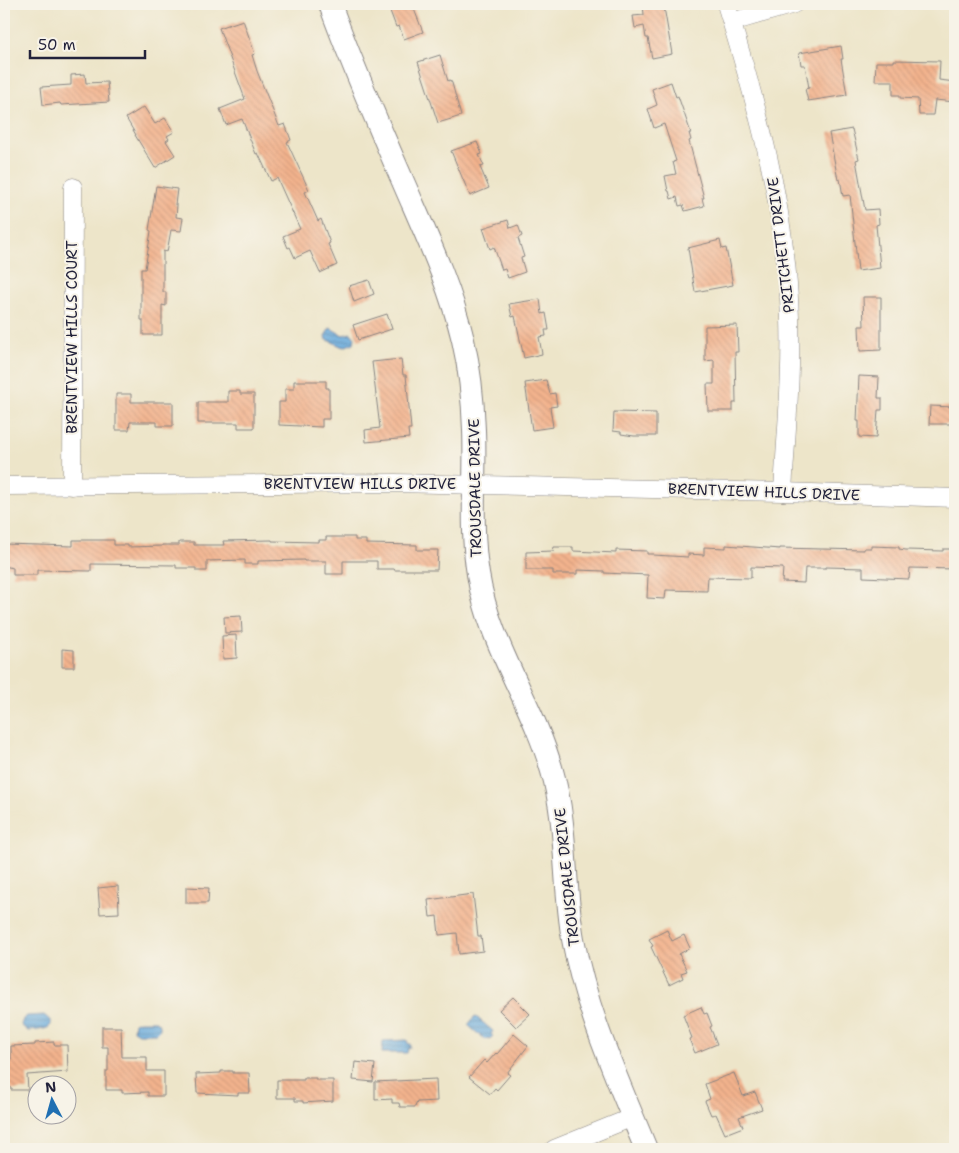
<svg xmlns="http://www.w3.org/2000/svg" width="959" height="1153" font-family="'Shantell Sans',sans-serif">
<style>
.water{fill:url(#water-rules);stroke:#44668b}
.building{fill:url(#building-back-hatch)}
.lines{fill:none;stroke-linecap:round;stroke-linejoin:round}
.minor-casing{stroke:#888482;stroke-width:19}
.tertiary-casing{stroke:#888482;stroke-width:24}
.minor{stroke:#fff;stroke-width:18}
.tertiary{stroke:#fff;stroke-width:22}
.labels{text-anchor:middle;stroke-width:4;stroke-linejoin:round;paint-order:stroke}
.street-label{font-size:15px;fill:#22223b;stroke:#f7f3e8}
</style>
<defs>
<pattern id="water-rules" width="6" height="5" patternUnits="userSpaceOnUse" patternTransform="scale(1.25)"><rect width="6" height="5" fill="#66a9db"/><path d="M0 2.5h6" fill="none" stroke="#5489b3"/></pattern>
<pattern id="building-back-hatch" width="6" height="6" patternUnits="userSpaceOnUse" patternTransform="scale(1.25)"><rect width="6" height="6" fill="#f3b38d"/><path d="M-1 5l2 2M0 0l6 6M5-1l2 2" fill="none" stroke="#d09a7b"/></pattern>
</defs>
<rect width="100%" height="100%" fill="#f7f3e8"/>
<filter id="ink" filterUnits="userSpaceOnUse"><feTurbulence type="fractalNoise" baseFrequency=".02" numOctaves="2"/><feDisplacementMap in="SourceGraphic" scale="10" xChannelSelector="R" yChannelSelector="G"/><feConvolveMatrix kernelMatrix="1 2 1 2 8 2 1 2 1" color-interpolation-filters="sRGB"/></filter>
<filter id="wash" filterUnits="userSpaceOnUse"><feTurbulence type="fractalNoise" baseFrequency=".0096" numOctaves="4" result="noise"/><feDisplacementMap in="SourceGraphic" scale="20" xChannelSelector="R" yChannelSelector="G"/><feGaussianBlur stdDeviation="1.12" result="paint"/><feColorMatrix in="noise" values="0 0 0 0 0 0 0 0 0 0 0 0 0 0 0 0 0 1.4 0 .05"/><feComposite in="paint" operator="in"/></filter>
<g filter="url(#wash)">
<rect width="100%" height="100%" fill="#ede5c9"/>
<g class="water">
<polygon points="330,328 343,335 351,333 355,338 354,343 343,347 326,339 325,336"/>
<path d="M 44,1015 C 63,1029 39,1030 28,1031 L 21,1025 L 23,1019 L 27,1016 Z"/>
<polygon points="475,1016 493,1031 491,1034 493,1036 490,1039 488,1038 485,1040 468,1025"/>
<polygon points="139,1021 156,1021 160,1025 160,1029 156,1033 138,1033 133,1030 134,1023"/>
<polygon points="407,1040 408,1044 410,1044 410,1048 408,1049 407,1053 382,1053 383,1041"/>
</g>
<g id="blocks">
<g class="building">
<polygon points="391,4 412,4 423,32 404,39 399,26 396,27 390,11 393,9"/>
<polygon points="643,4 662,4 662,7 664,7 672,54 652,58 648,38 646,38 644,26 635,28 633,16 644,15"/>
<polygon points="243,20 255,54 252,55 257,71 279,126 285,124 291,140 287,142 309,190 305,192 318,221 321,219 330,243 328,244 337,265 320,273 310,251 295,258 290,247 288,248 283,236 300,229 277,178 271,181 258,153 256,154 242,119 226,125 220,109 245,99 219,28"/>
<polygon points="841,46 843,59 841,59 847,95 808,101 805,89 809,88 805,65 801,65 799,53"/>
<polygon points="440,55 448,81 450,80 452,83 461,116 438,123 418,62"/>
<polygon points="894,60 940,61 939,80 955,82 955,102 935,100 933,115 919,115 918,99 900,98 900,95 893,95 893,81 875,81 876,62 894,62"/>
<polygon points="85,74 86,83 107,82 109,102 61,105 60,103 43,105 41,87 71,85 71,75"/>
<polygon points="671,82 676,97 678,96 691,133 689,133 691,140 689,141 704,198 702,198 704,206 685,211 683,205 679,206 677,197 671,199 669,191 668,191 665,176 676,174 673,162 676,161 664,124 654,128 648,109 657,105 652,89"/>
<polygon points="144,107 155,124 165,118 174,132 167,136 169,139 166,141 175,155 155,168 135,135 136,135 126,118"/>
<polygon points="852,129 859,159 856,160 865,210 878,209 879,224 876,225 880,268 858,271 850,195 843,196 840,179 838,180 829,133"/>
<polygon points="477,142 482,154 479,155 484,166 480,167 489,188 470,196 451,151"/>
<polygon points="156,186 177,189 175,205 177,205 176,217 183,218 181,231 171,230 167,252 163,251 163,292 166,292 166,306 162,305 162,335 143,335 143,320 141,320 141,269 145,269 151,231 149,230"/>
<polygon points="508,220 510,228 518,225 522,236 518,238 524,257 521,258 525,272 508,278 505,269 502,270 494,247 490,249 483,228"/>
<polygon points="720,240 722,249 726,248 733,285 695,292 688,248"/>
<polygon points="369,280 374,294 354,302 349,286"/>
<polygon points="863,297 881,297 881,350 860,351 859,326 864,326"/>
<polygon points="540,299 542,314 546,313 549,330 545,330 546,336 539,337 542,354 524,358 515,316 512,317 509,304"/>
<polygon points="387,314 392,329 358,340 353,325"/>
<polygon points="737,325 738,352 735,352 736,403 733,403 733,411 708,411 707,384 714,384 714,360 705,361 705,326"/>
<polygon points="401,359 403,375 406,375 411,429 408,429 409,438 366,442 365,430 380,428 372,362"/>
<polygon points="859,376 879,377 878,398 882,398 882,410 878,410 876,438 859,437 859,421 857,421"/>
<polygon points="546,380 550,394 555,393 557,406 550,407 553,427 532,430 525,383"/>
<polygon points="294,381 326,381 326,388 329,388 329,419 322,419 322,427 279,425 279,402 285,402 285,389 294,389"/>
<polygon points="228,391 240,391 240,394 254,394 254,428 238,428 238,423 198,423 198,402 228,402"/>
<polygon points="116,394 131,394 131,402 173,402 173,426 157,426 157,422 130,422 129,430 116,430"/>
<polygon points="930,406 955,407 955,424 929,424"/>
<polygon points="614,412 656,413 656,436 634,436 621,434 621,432 613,431"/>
<polygon points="326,537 355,537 355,540 366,540 366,544 417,545 417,550 438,550 437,570 394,570 395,569 377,569 377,561 343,561 343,574 326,574 326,561 304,561 304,560 258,561 258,564 245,564 245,560 207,561 207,571 196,571 196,568 176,568 176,565 91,564 91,571 37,570 37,575 13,575 13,568 4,566 4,544 73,546 73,540 114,540 114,545 128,545 128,547 162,546 162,545 179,545 179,542 194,542 194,545 224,545 223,541 272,540 272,541 319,542 319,540 326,540"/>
<polygon points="726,545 780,549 780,548 864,550 864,548 871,548 871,546 899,547 899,549 906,550 943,551 943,549 955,549 955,569 910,568 909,579 863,577 863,568 826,567 826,568 805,568 804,583 782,582 783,568 751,567 751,578 708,577 707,591 666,590 665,599 647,598 648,575 604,573 604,571 577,570 577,574 553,574 553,570 526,570 526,552 553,551 554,547 573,547 573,551 616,553 616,550 647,551 647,554 654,554 653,555 688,557 688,554 704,555 704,547 726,548"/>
<polygon points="241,616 242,632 225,633 224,617"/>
<polygon points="236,635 237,658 223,659 222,636"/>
<polygon points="62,649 74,650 74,667 62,667"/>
<polygon points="118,886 119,913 100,914 98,888"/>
<polygon points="186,887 209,888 208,903 186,903"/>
<polygon points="473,894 478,936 481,936 483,951 459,954 457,933 439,935 437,916 430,917 428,900"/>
<polygon points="667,930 672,941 684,935 690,948 679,954 687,971 681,973 683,978 669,985 651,947 653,946 649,939"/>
<polygon points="513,997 530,1014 516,1027 499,1010"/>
<polygon points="701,1007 704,1014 707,1013 712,1026 710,1027 717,1044 695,1053 689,1039 692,1038 683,1015"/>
<polygon points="102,1027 121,1027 122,1057 147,1057 147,1071 164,1071 164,1096 148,1096 148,1092 122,1093 122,1090 106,1090 106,1071 108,1071 108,1047 102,1047"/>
<polygon points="514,1034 528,1046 507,1073 510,1075 497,1090 495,1088 490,1094 469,1077 484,1060 487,1063 496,1053 497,1054"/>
<polygon points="54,1042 54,1045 67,1045 68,1072 27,1075 28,1090 11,1090 11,1087 4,1087 4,1062 11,1061 11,1046 35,1045 35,1043"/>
<polygon points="355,1062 375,1064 373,1082 353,1080"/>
<polygon points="221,1071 233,1071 233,1073 249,1073 250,1093 238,1093 238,1095 197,1093 196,1074 221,1073"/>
<polygon points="734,1073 743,1096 755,1092 762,1109 739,1117 743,1127 725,1134 716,1114 711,1115 705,1101 710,1099 705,1084"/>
<polygon points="304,1078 316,1078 316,1080 333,1080 333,1101 303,1103 303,1101 295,1101 295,1098 277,1098 277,1080 304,1080"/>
<polygon points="436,1079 437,1101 417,1102 415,1107 400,1107 399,1103 392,1103 392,1099 375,1100 375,1082"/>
</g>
</g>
</g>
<g filter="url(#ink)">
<use href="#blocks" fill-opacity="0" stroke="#888482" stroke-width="1"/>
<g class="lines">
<g class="minor-casing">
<g id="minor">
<path d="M 726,4 C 758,108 786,208 790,318 C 792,376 786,434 783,492"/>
<polyline points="732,22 794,4"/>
<polyline points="4,486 395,483 783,492 955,498"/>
<polyline points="72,486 73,187"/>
<polyline points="554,1149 633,1117"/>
</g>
</g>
<g class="tertiary-casing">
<path id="tertiary" d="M 330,4 C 353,68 381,131 408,193 C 429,241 451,289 463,340 C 470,370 473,400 474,430 C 476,478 470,526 478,574 C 489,645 533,703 552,771 C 568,826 563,883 573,939 C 586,1011 618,1081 646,1149"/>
</g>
<use href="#minor" class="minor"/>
<use href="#tertiary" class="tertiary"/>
</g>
</g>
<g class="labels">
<g class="street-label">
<text transform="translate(781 245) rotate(-97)" y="5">PRITCHETT DRIVE</text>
<text transform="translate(72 337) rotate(-90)" y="5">BRENTVIEW HILLS COURT</text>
<text x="360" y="489">BRENTVIEW HILLS DRIVE</text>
<text transform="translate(475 488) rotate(-91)" y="5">TROUSDALE DRIVE</text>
<text transform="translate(764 492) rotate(2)" y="5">BRENTVIEW HILLS DRIVE</text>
<text transform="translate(567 877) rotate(-96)" y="5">TROUSDALE DRIVE</text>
</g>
</g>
<rect width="959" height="1153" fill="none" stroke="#f7f3e8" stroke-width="20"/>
<g transform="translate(52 1100) rotate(354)"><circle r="24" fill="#f7f3e8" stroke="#a29fa3"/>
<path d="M0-4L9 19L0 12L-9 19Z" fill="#1f6fb2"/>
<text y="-8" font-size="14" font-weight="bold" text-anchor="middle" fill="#22223b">N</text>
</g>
<path d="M30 50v8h115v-8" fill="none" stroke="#22223b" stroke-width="2.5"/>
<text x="38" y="50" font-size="15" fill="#22223b" stroke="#f7f3e8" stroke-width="4" paint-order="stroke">50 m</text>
</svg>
